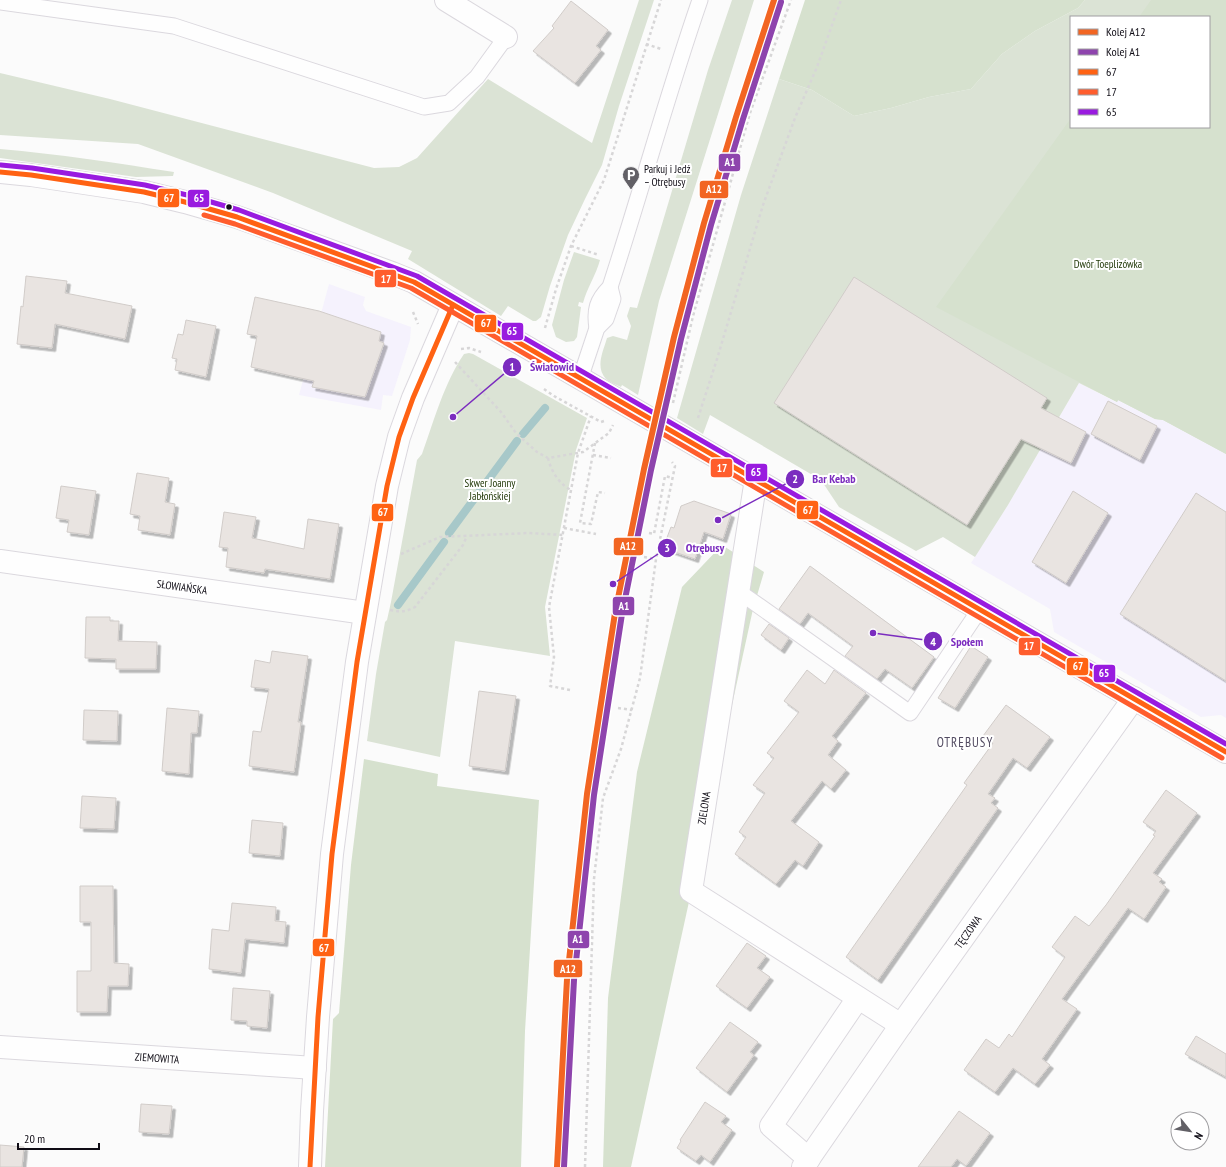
<svg xmlns="http://www.w3.org/2000/svg" width="1226" height="1167" font-family="'PT Sans Narrow',sans-serif">
<style>
.built{fill:#f5f2fd}
.green{fill:#dbe3d5;fill-rule:evenodd}
.forest{fill:#d6e1ce}
.lines{fill:none;stroke-linecap:round;stroke-linejoin:round}
.stream{stroke:#a7c8c9;stroke-width:8}
.building{fill:#e9e4e1;stroke:#d1ccc9;filter:url(#shadow)}
.service-casing{stroke:#dbd8de;stroke-width:17}
.minor-casing{stroke:#dbd8de;stroke-width:24}
.secondary-casing{stroke:#dbd8de;stroke-width:24}
.path{stroke:#d7d6d7;stroke-width:2.5;stroke-dasharray:3 3;stroke-linecap:butt}
.service{stroke:#fefefe;stroke-width:15}
.minor{stroke:#fefefe;stroke-width:22}
.secondary{stroke:#fefefe;stroke-width:22}
.bus-1-casing{stroke:#fff;stroke-width:8}
.bus-2-casing{stroke:#fff;stroke-width:8}
.bus-3-casing{stroke:#fff;stroke-width:8}
.bus-1{stroke:#ff6213;stroke-width:5}
.bus-2{stroke:#ff5d2d;stroke-width:5}
.bus-3{stroke:#991bdf;stroke-width:5}
.rail-1-casing{stroke:#fff;stroke-width:9}
.rail-2-casing{stroke:#fff;stroke-width:9}
.rail-1{stroke:#f26522;stroke-width:6}
.rail-2{stroke:#8e44ad;stroke-width:6}
.bus-dot{fill:#0f0c15;stroke:#fff;stroke-width:1.5}
.labels{text-anchor:middle;stroke-width:4;stroke-linejoin:round;paint-order:stroke}
.poi-label{font-size:11px;fill:#0f0c15;stroke:#fff;text-anchor:start}
.park-label{font-size:11px;fill:#1c3402;stroke:#fff}
.street-label{font-size:11px;fill:#0f0c15;stroke:#fff}
.quarter-label{font-size:13px;letter-spacing:1px;fill:#524b61;stroke:#fff}
.leader{fill:none;stroke:#7b2cbf;stroke-width:1.5}
.callout-dot{fill:#7b2cbf;stroke:#fff;stroke-width:1.5}
.mark-label{font-size:12px;text-anchor:middle;font-weight:bold;fill:#fff}
.callout-label{font-size:12px;text-anchor:middle;font-weight:bold;fill:#7b2cbf;stroke:#fff;stroke-width:4;stroke-linejoin:round;paint-order:stroke}
.line-badge{stroke:#fff;stroke-width:1.5}
.badge-label{font-size:11px;text-anchor:middle;font-weight:bold;fill:#fff}
</style>
<defs>
<filter id="shadow"><feDropShadow dx="3.5" dy="3.5" stdDeviation="0" flood-color="#0004"/></filter>
</defs>
<rect width="100%" height="100%" fill="#fbfbfb"/>
<g class="built">
<polygon points="329,284 365,297 363,305 366,311 411,327 410,340 392,396 383,395 381,410 299,395"/>
<polygon points="1079,383 1116,402 1118,400 1155,419 1163,420 1226,454 1226,718 1221,715 1201,717 1054,632 1050,609 971,563 1008,505"/>
</g>
<g class="green">
<polygon points="639,0 654,0 619,106 602,165 585,199 568,235 550,286 541,317 536,321 533,321 508,306 501,316 408,259 412,251 273,193 138,144 0,135 0,73 110,99 374,168 399,167 417,158 488,79 592,143"/>
<path d="M 732,0 L 754,0 L 659,301 L 638,395 L 622,385 L 621,387 C 616,385 610,382 606,379 C 595,367 603,352 607,338 L 613,336 L 627,340 L 631,326 L 627,316 L 630,307 L 637,308 L 708,70 Z"/>
<path d="M 1085,0 L 1226,0 L 1226,454 L 1163,420 L 1155,419 L 1118,400 L 1117,402 L 1079,383 L 1008,505 L 975,557 L 943,537 L 916,551 L 839,507 L 821,480 L 710,415 L 703,434 L 677,418 L 741,195 L 779,79 L 812,90 L 854,116 L 891,108 L 929,97 L 971,89 L 1002,54 L 1035,31 L 1078,8 ZM 1071,17 L 1209,17 L 1209,127 L 1071,127 Z"/>
<path d="M 0,149 C 58,154 116,163 174,172 L 173,176 L 136,177 L 0,158 Z"/>
<path d="M 574,252 L 600,260 C 596,275 587,288 583,303 L 579,302 L 578,306 L 581,307 L 577,337 L 574,341 L 566,342 L 556,337 L 552,325 L 564,280 Z"/>
<path d="M 469,353 L 473,354 L 587,418 L 576,450 L 545,607 L 550,656 L 455,641 L 440,757 L 367,741 L 376,674 L 385,622 L 387,620 L 391,602 L 417,460 L 422,454 C 434,421 444,383 464,354 Z"/>
</g>
<g class="forest">
<polygon points="805,0 1085,0 1078,8 1035,31 1002,54 971,89 929,97 891,108 854,116 812,90 779,79"/>
<polygon points="1151,0 1226,0 1226,454 1163,420 1155,419 1118,400 1117,402 936,307 1071,118 1071,127 1209,127 1209,17 1139,17"/>
<polygon points="722,545 764,572 753,609 631,1167 603,1167 608,998 637,772 682,587"/>
<polygon points="364,759 438,774 437,786 539,800 525,1031 521,1167 325,1167 333,1019 339,1013 351,865"/>
</g>
<g class="lines">
<g class="stream">
<polyline points="523,434 545,408"/>
<polyline points="449,533 517,441"/>
<polyline points="398,605 444,542"/>
</g>
</g>
<g class="building">
<polygon points="571,1 608,30 596,46 601,50 575,83 533,51 554,28 552,26"/>
<polygon points="26,276 67,281 65,293 132,306 125,339 55,324 52,348 17,344 21,306 23,307"/>
<polygon points="854,277 1047,398 1041,408 1086,432 1071,463 1021,439 967,525 774,403"/>
<polygon points="255,297 319,311 381,332 379,341 384,343 365,397 312,387 314,381 251,367 257,336 247,334"/>
<polygon points="186,320 216,326 206,377 175,370 177,359 172,358 178,334 183,335"/>
<polygon points="1108,401 1157,426 1140,460 1091,434"/>
<polygon points="137,473 169,478 165,502 175,504 170,535 138,530 140,516 130,514"/>
<polygon points="61,486 96,491 89,535 67,532 69,520 56,518"/>
<polygon points="1073,491 1108,513 1066,583 1032,562"/>
<polygon points="1196,493 1226,512 1226,681 1120,614"/>
<polygon points="694,501 731,514 723,539 704,532 695,559 663,548 671,527 674,528 681,506"/>
<polygon points="224,512 256,517 252,538 304,549 308,519 339,524 330,579 265,569 264,573 226,567 228,548 219,547"/>
<polygon points="810,566 934,657 912,688 885,669 877,679 845,656 853,646 808,613 800,624 779,609"/>
<polygon points="86,617 110,617 110,621 119,621 118,641 157,642 156,669 116,669 116,659 85,658"/>
<polygon points="769,624 789,638 781,650 761,635"/>
<polygon points="971,646 988,657 955,708 938,698"/>
<polygon points="272,651 308,656 298,722 301,722 294,772 249,766 253,731 261,732 269,689 251,687 255,660 270,663"/>
<polygon points="807,670 825,684 834,670 866,693 832,736 838,741 828,755 846,770 831,789 822,781 791,821 819,842 803,866 795,860 776,884 735,854 746,837 739,832 765,793 753,785 774,758 767,753 799,712 784,701"/>
<polygon points="479,691 516,696 505,771 469,766"/>
<polygon points="1006,705 1050,737 1027,768 1013,758 988,794 995,798 991,803 998,808 878,980 846,957 967,785 964,783 993,743 983,736"/>
<polygon points="167,708 199,711 197,733 191,733 189,774 162,771"/>
<polygon points="84,710 118,711 117,741 83,740"/>
<polygon points="1166,790 1197,813 1153,873 1162,879 1159,882 1166,887 1144,919 1128,908 1062,999 1077,1009 1042,1059 1050,1065 1035,1084 1013,1068 995,1092 964,1070 986,1039 999,1048 1009,1034 1012,1037 1065,957 1052,947 1075,916 1089,926 1106,905 1155,836 1153,835 1156,831 1143,822"/>
<polygon points="82,796 116,798 114,829 80,828"/>
<polygon points="252,820 283,823 280,856 249,853"/>
<polygon points="80,886 113,886 114,963 129,964 128,986 108,986 107,1012 77,1012 77,971 91,971 91,922 80,922"/>
<polygon points="232,903 276,907 275,921 286,922 284,943 245,939 241,973 209,969 212,929 229,931"/>
<polygon points="747,943 766,956 757,968 770,977 747,1008 716,986"/>
<polygon points="233,988 270,991 267,1028 247,1026 247,1021 231,1020"/>
<polygon points="730,1022 758,1042 750,1052 754,1055 727,1092 696,1068"/>
<polygon points="1196,1036 1226,1054 1226,1077 1185,1054"/>
<polygon points="705,1102 726,1116 721,1122 732,1130 710,1162 701,1155 696,1161 677,1148 681,1141 680,1140"/>
<polygon points="141,1104 172,1106 169,1134 139,1132"/>
<polygon points="959,1111 990,1133 966,1166 957,1159 951,1167 918,1167"/>
<polygon points="0,1145 24,1147 22,1167 0,1167"/>
</g>
<g class="lines">
<g class="service-casing">
<g id="service">
<polyline points="0,2 174,26 424,107 449,103 477,77 506,37"/>
<path d="M 597,328 C 594,310 597,300 610,287 C 641,192 667,95 700,0"/>
<polyline points="580,379 597,328 606,319 613,299 610,287"/>
<polyline points="738,591 910,713 980,609"/>
</g>
</g>
<g class="minor-casing">
<g id="minor">
<polyline points="446,0 506,37"/>
<polyline points="756,479 691,891 901,1025"/>
<polyline points="0,561 365,613"/>
<polyline points="0,1047 315,1068"/>
<polyline points="809,1159 771,1126 858,998"/>
<polyline points="310,1167 312,1111 318,1017 332,854 357,662 387,486 399,437 413,398 453,305"/>
<polyline points="803,1167 901,1025 1134,698"/>
</g>
</g>
<g class="secondary-casing">
<polyline id="secondary" points="0,172 31,175 144,192 185,202 237,217 392,273 414,282 1226,752"/>
</g>
<g class="path">
<polyline points="646,44 661,49"/>
<polyline points="571,246 599,255"/>
<polyline points="413,312 418,324"/>
<polyline points="545,328 556,289 571,246 604,180 661,0"/>
<polyline points="461,349 469,348 481,352"/>
<polyline points="455,362 501,412 516,433 537,452 548,458 583,452 609,433 613,425"/>
<polyline points="544,389 554,396 601,422 604,421"/>
<polyline points="673,403 693,316 750,113 791,0"/>
<polyline points="698,418 717,359 763,205 795,118 817,67 841,0"/>
<polyline points="595,443 580,523 591,524 598,492 605,493"/>
<polyline points="593,455 611,458"/>
<path d="M 548,458 C 551,471 559,484 571,490"/>
<polyline points="564,528 596,534"/>
<polyline points="649,533 654,534 665,476 673,478"/>
<polyline points="401,554 440,537 529,533 563,535"/>
<polyline points="644,557 656,559"/>
<path d="M 390,610 C 401,612 406,612 415,607 L 463,545 L 467,536"/>
<polyline points="570,690 550,686 554,657 549,607 578,453 591,416"/>
<polyline points="618,708 632,710"/>
<polyline points="585,1167 594,879 603,798 621,749 640,678 656,559 675,466 672,462"/>
</g>
<use href="#service" class="service"/>
<use href="#minor" class="minor"/>
<use href="#secondary" class="secondary"/>
<g class="bus-1-casing">
<g id="bus-1">
<polyline points="0,172 31,175 144,192 185,202 237,217 414,282 1226,752"/>
<polyline points="310,1167 318,1017 332,854 357,662 387,486 399,437 413,398 453,305"/>
</g>
</g>
<g class="bus-2-casing">
<polyline id="bus-2" points="204,215 235,224 411,288 1222,758"/>
</g>
<g class="bus-3-casing">
<polyline id="bus-3" points="1,165 32,168 145,185 187,195 239,210 417,276 1226,744"/>
</g>
<use href="#bus-1" class="bus-1"/>
<use href="#bus-2" class="bus-2"/>
<use href="#bus-3" class="bus-3"/>
<g class="rail-1-casing">
<polyline id="rail-1" points="557,1167 567,979 587,794 615,613 644,469 674,337 704,223 736,117 774,0"/>
</g>
<g class="rail-2-casing">
<polyline id="rail-2" points="564,1167 574,980 594,795 622,614 651,470 681,339 711,225 743,119 781,2"/>
</g>
<use href="#rail-1" class="rail-1"/>
<use href="#rail-2" class="rail-2"/>
</g>
<defs>
<g id="parking-pin" transform="scale(0.9)"><path d="M0 17L-7.5 6A9.5 9.5 0 1 1 7.5 6Z" fill="#626066" stroke="#fff"/><path d="M-3.5-5.5H1a3.5 3.5 0 0 1 0 7H-1V5.5H-3.5ZM-1-3.4V-.6H.8a1.4 1.4 0 0 0 0-2.8Z" fill="#fff"/></g>
</defs>
<g fill-rule="evenodd">
<use href="#parking-pin" x="631" y="175"/>
</g>
<circle class="bus-dot" cx="229" cy="207" r="3.5"/>
<g class="labels">
<g class="poi-label">
<text x="644" y="173">Parkuj i Jedź<tspan x="644" dy="13">– Otrębusy</tspan></text>
</g>
<g class="park-label">
<text x="1108" y="268">Dwór Toeplizówka</text>
<text x="490" y="487">Skwer Joanny<tspan x="490" dy="13">Jabłońskiej</tspan></text>
</g>
<g class="street-label">
<text transform="translate(182 587) rotate(8)" y="4">SŁOWIAŃSKA</text>
<text transform="translate(704 808) rotate(-81)" y="4">ZIELONA</text>
<text transform="translate(968 932) rotate(-55)" y="4">TĘCZOWA</text>
<text transform="translate(157 1058) rotate(4)" y="4">ZIEMOWITA</text>
</g>
<g class="quarter-label">
<text x="965" y="747">OTRĘBUSY</text>
</g>
</g>
<path class="leader" d="M453 417L512 367M718 520L795 479M613 584L667 548M873 633L933 641"/>
<g class="callout-dot">
<circle cx="453" cy="417" r="4"/>
<circle cx="718" cy="520" r="4"/>
<circle cx="613" cy="584" r="4"/>
<circle cx="873" cy="633" r="4"/>
<circle cx="512" cy="367" r="10"/>
<circle cx="795" cy="479" r="10"/>
<circle cx="667" cy="548" r="10"/>
<circle cx="933" cy="641" r="10"/>
</g>
<g class="mark-label">
<text x="512" y="371">1</text>
<text x="795" y="483">2</text>
<text x="667" y="552">3</text>
<text x="933" y="646">4</text>
</g>
<g class="callout-label">
<text x="552" y="371">Światowid</text>
<text x="834" y="483">Bar Kebab</text>
<text x="705" y="552">Otrębusy</text>
<text x="967" y="646">Społem</text>
</g>
<g class="line-badge">
<rect x="718" y="153" width="23" height="19" rx="4" fill="#8e44ad"/>
<rect x="699" y="180" width="30" height="19" rx="4" fill="#f26522"/>
<rect x="157" y="188" width="23" height="20" rx="4" fill="#ff6213"/>
<rect x="187" y="189" width="23" height="19" rx="4" fill="#991bdf"/>
<rect x="374" y="269" width="23" height="19" rx="4" fill="#ff5d2d"/>
<rect x="474" y="314" width="23" height="19" rx="4" fill="#ff6213"/>
<rect x="501" y="322" width="23" height="19" rx="4" fill="#991bdf"/>
<rect x="710" y="458" width="23" height="20" rx="4" fill="#ff5d2d"/>
<rect x="745" y="463" width="23" height="19" rx="4" fill="#991bdf"/>
<rect x="796" y="500" width="23" height="20" rx="4" fill="#ff6213"/>
<rect x="371" y="503" width="23" height="19" rx="4" fill="#ff6213"/>
<rect x="613" y="537" width="31" height="19" rx="4" fill="#f26522"/>
<rect x="612" y="596" width="23" height="20" rx="4" fill="#8e44ad"/>
<rect x="1018" y="637" width="23" height="19" rx="4" fill="#ff5d2d"/>
<rect x="1066" y="657" width="23" height="19" rx="4" fill="#ff6213"/>
<rect x="1093" y="664" width="23" height="19" rx="4" fill="#991bdf"/>
<rect x="567" y="930" width="23" height="19" rx="4" fill="#8e44ad"/>
<rect x="312" y="938" width="23" height="19" rx="4" fill="#ff6213"/>
<rect x="553" y="959" width="30" height="19" rx="4" fill="#f26522"/>
</g>
<g class="badge-label">
<text x="730" y="166">A1</text>
<text x="714" y="193">A12</text>
<text x="169" y="202">67</text>
<text x="199" y="202">65</text>
<text x="386" y="283">17</text>
<text x="486" y="327">67</text>
<text x="512" y="335">65</text>
<text x="722" y="472">17</text>
<text x="756" y="476">65</text>
<text x="808" y="514">67</text>
<text x="383" y="516">67</text>
<text x="628" y="550">A12</text>
<text x="624" y="610">A1</text>
<text x="1029" y="650">17</text>
<text x="1078" y="670">67</text>
<text x="1104" y="677">65</text>
<text x="578" y="943">A1</text>
<text x="324" y="952">67</text>
<text x="568" y="973">A12</text>
</g>
<rect x="1070" y="16" width="140" height="112" fill="#ffffff" stroke="#9f9ea1"/>
<rect x="1078" y="29" width="20" height="6" fill="#f26522" stroke="#9f9ea1"/>
<text x="1106" y="36" font-size="12" fill="#0f0c15">Kolej A12</text>
<rect x="1078" y="49" width="20" height="6" fill="#8e44ad" stroke="#9f9ea1"/>
<text x="1106" y="56" font-size="12" fill="#0f0c15">Kolej A1</text>
<rect x="1078" y="69" width="20" height="6" fill="#ff6213" stroke="#9f9ea1"/>
<text x="1106" y="76" font-size="12" fill="#0f0c15">67</text>
<rect x="1078" y="89" width="20" height="6" fill="#ff5d2d" stroke="#9f9ea1"/>
<text x="1106" y="96" font-size="12" fill="#0f0c15">17</text>
<rect x="1078" y="109" width="20" height="6" fill="#991bdf" stroke="#9f9ea1"/>
<text x="1106" y="116" font-size="12" fill="#0f0c15">65</text>
<g transform="translate(1190 1131) rotate(120)"><circle r="19" fill="#ffffff" stroke="#9f9ea1"/>
<path d="M0-3L7 15L0 10L-7 15Z" fill="#626066"/>
<text y="-6" font-size="11" font-weight="bold" text-anchor="middle" fill="#0f0c15">N</text>
</g>
<path d="M18 1143v6h81v-6" fill="none" stroke="#0f0c15" stroke-width="2"/>
<text x="24" y="1143" font-size="12" fill="#0f0c15" stroke="#ffffff" stroke-width="3" paint-order="stroke">20 m</text>
</svg>
